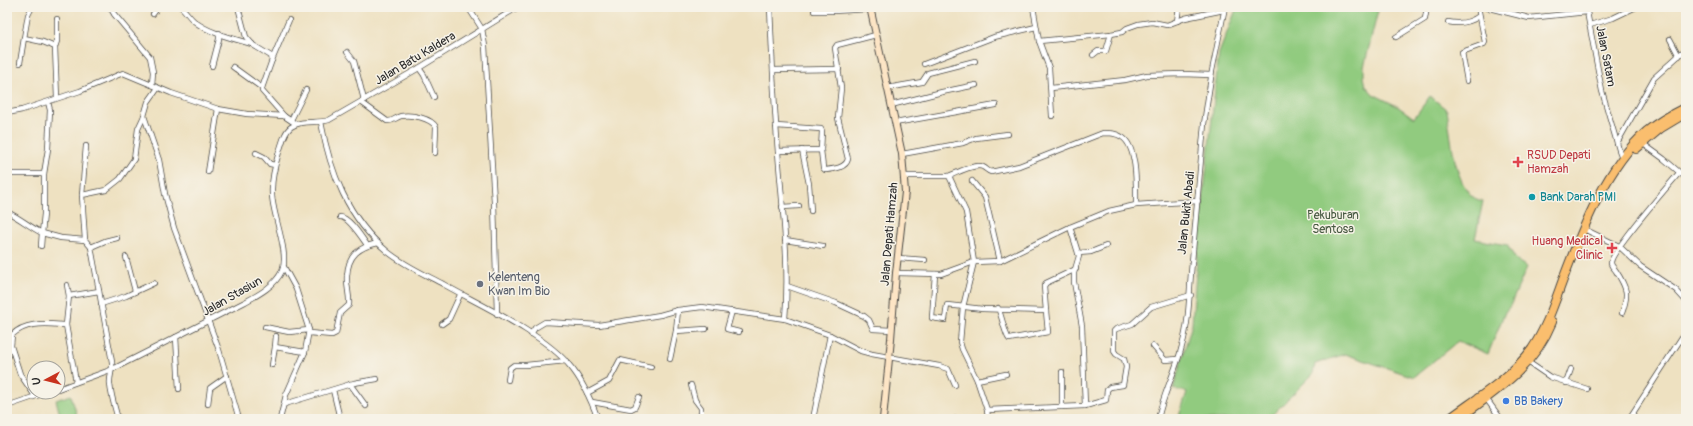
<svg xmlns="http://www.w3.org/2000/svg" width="1693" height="426" font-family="Pangolin,sans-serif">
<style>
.green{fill:#91cb7f;stroke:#5e7b55}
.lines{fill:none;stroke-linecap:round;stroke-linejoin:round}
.street-casing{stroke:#484642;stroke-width:6}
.secondary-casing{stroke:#484642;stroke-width:8}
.highway-casing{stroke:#484642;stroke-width:10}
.street{stroke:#fff;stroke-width:4.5}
.secondary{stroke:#fde5c5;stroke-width:6}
.highway{stroke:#fabe6e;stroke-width:8}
.health-dot{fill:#e0444e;stroke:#f7f3e8;stroke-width:1.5}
.culture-dot{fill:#0f9aa8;stroke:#f7f3e8;stroke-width:1.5}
.worship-dot{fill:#6b7280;stroke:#f7f3e8;stroke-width:1.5}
.shop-dot{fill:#3f7fe0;stroke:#f7f3e8;stroke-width:1.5}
.labels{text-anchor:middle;stroke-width:3;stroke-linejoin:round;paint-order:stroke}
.street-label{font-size:12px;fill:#2b2b2b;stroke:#f7f3e8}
.health-label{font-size:12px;fill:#be3a42;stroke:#f7f3e8;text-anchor:start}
.culture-label{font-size:12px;fill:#0d838f;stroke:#f7f3e8;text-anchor:start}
.park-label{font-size:12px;fill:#4a5b44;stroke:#f7f3e8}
.worship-label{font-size:12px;fill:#5b616d;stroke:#f7f3e8;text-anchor:start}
.shop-label{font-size:12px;fill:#366cbe;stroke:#f7f3e8;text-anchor:start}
</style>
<rect width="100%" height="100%" fill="#f7f3e8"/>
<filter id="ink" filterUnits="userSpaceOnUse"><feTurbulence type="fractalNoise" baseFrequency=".025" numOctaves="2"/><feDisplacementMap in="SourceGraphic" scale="8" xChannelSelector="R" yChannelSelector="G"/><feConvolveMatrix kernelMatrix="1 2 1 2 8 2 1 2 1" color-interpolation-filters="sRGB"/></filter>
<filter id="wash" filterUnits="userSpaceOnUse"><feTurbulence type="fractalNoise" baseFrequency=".012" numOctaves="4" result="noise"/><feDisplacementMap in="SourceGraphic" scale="16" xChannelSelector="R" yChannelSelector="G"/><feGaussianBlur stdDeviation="0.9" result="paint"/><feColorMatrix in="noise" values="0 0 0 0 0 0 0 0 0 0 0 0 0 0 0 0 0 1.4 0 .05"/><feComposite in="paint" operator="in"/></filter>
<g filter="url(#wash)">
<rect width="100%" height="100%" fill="#eee1c1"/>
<g class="green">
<path d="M 1237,7 L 1379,7 L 1364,67 L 1364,77 L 1366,86 L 1373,94 L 1397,106 L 1414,118 L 1430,96 L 1447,110 C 1451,135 1453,178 1472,196 C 1475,199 1479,200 1483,201 L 1475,239 L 1507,245 L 1517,261 L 1527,267 L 1510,306 L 1505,312 L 1488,354 L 1458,341 L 1414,377 L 1345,354 L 1315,364 L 1313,374 L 1273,414 L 1266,419 L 1178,419 L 1187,392 L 1173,389 L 1192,324 L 1198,247 L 1219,53 Z"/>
<polygon points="71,395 78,419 61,419 56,400"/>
</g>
</g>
<g filter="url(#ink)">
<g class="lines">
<g class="street-casing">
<g id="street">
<polyline points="110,7 114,14 150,57 153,72 152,85"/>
<path d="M 181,7 C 186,11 189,17 194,21 C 208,33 235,39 252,44"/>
<polyline points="238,7 246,37 253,45 271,56 272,60 262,88 262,91 284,116"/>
<polyline points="468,7 482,29 485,46 494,202 497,314"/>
<path d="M 770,7 C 772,55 774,104 778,152 C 782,207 790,263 785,319"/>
<polyline points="1033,7 1039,41 1049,68 1052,116"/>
<polyline points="1485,7 1529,18 1587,12 1602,91 1619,150 1622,158"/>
<polyline points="1683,7 1686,10"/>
<polyline points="814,11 833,11 870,9"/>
<polyline points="153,14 158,7"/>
<polyline points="57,19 57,41 55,47 57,98"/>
<polyline points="1177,21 1179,7"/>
<path d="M 1448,22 C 1459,24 1470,23 1479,16"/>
<polyline points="1590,25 1613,18 1636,7"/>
<polyline points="1396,37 1425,19 1427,7"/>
<polyline points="24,38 28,15 32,7"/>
<polyline points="1670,39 1679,56"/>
<polyline points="1039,41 1111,34 1122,32 1127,28 1138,24 1152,22 1167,25 1185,18 1224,10"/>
<polyline points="347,52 354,61 364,100"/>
<polyline points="1093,55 1098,51 1106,51 1111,34"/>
<polyline points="272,60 289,20"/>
<polyline points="20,63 24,38 43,42 55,47"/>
<polyline points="924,64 994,37 1036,27"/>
<polyline points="212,66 219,39 219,33"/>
<polyline points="233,67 262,88"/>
<polyline points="419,68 424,75 434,97"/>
<polyline points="773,70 839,69"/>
<polyline points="1467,81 1462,52 1484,44 1485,42 1478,7"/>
<polyline points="887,88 922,82 928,73 975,61"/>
<polyline points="1051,88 1125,80 1147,75 1183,74 1211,75"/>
<path d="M 48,102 L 50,110 L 48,149 L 44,174 L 44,214 L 42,233 L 61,238 L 85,240 L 91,247 L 112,362 C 113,370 109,377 110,384 C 111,396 115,408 118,419"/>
<path d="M 361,102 L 387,121 C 393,122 396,117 401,116 C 411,114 431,118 436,127 L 435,153"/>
<polyline points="891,105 942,92 976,85"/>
<polyline points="7,113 22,110 80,91 123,73 171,93 218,109 247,114 284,116 296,124"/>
<polyline points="144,116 159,160 165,194 174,228 219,350 239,419"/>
<polyline points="291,120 306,90"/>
<path d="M 321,122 C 330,172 348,219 388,252 C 404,265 424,274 443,284 C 480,305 543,333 570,366 C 583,381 591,400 598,419"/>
<polyline points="895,123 996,105"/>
<polyline points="776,126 821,129 822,131 821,150"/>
<polyline points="1617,143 1654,78 1686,49"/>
<polyline points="1642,143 1664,159 1686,178"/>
<polyline points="802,150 809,184 811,211"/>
<path d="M 778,151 L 821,150 L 823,168 L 825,170 C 834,169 846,168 848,159 L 838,118 L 841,88 L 835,48 L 837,45 L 876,35"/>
<polyline points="256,153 264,157 270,164 275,165"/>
<polyline points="902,154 963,143 976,138 1008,134"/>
<polyline points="208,172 218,109"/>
<polyline points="7,174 44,174"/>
<polyline points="905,176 949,176 966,212 974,262 963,307 960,342 962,349 977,380 987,410 988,419"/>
<path d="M 949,176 C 956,173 976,163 983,167 C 987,169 987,171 991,172 L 1019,166 L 1103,133 C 1110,133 1116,133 1122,137 C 1138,147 1136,188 1136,205"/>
<polyline points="972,181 985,197 1000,261"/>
<polyline points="82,195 86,146"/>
<polyline points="782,207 799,206"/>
<path d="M 7,212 C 20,218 30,227 42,233 L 41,246"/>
<path d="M 340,217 C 349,217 362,238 367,245"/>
<polyline points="1070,227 1079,256 1074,273 1074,282 1082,326 1085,406"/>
<polyline points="1584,229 1619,246 1640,266 1676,290 1686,301"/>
<polyline points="85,240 82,195 106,190 120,179 134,159 138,129 144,116 148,102 158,88"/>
<polyline points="785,240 823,246"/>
<polyline points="91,247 105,241 117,238"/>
<polyline points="1078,253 1091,252 1106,246"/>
<polyline points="126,257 135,291"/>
<polyline points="898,258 925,260"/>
<polyline points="896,273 941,274 974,262 1000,261 1070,227 1109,211 1136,205 1198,201"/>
<path d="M 935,274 L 932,318 L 945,320 L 947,305 L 983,309 L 1046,311 L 1048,332 L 1009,339 C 1005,335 1002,316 998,308"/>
<polyline points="67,285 69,296 66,325 76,382"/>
<polyline points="787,286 836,303 864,316 869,320 873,329 892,330"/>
<polyline points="69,296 99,291"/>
<polyline points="101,304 126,296 154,283"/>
<polyline points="732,311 727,329 739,332"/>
<polyline points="1046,311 1044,286 1046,283 1076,269"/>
<path d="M 1622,313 C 1629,294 1627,288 1616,271 C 1614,268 1611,266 1611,263 C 1610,252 1668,186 1679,173"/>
<polyline points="442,324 449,319 460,295"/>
<polyline points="265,327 289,332 309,330"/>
<polyline points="676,331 706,329"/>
<path d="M 309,333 L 332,335 L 336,333 L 340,313 L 349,305 C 350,295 346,286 347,276 C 348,255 359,247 378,243"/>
<polyline points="531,334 535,328 545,322 599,325 660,315 678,310 702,307 785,319 830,335 861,351 872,354 939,366 948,369 955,385"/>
<polyline points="176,337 179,389"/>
<polyline points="1153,346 1165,360 1178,359"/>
<polyline points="275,347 276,336"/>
<polyline points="670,359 676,331 678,310"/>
<polyline points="1528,362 1550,377 1587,389"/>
<polyline points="272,365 275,347 305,352"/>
<polyline points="1062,372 1062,407"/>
<polyline points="508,380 510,368 514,365 526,365 566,361"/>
<polyline points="977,380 1006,374"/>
<polyline points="1566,383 1571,369"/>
<polyline points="350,384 366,406"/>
<polyline points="691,385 695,400 701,408 701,414 695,419"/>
<path d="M 58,389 L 113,369 L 245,302 C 258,295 275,286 282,271 C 290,253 272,214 272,194 C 271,179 275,165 279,152 C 282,144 284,132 291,127 C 302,119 317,124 329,120 L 419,68 L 518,7"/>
<polyline points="333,390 340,419"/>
<polyline points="587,393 609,381 620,360 651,367"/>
<path d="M 35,396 L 20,374 L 11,346 L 12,335 C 26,321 47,324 66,325"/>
<polyline points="1485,397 1501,419"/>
<polyline points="592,402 631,409 635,407 639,397"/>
<polyline points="208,404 210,388 227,376"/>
<polyline points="285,404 354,383 377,379"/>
<polyline points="7,406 48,392"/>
<polyline points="987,410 1085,406 1106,400 1107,390 1110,387 1123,385 1126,367 1124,359 1116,354 1114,351 1114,331 1116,329 1132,324 1151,307 1191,295"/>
<polyline points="157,419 157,418"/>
<polyline points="280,419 286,395 305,352 309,330 296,289 284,267"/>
<polyline points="813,419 830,335"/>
<polyline points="953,419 988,417"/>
<path d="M 1158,419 C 1163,394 1176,371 1182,346 C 1189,322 1189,298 1191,273 L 1204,124 L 1212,71 L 1225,7"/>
<polyline points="1629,419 1686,331"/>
</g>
</g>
<g class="secondary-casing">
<polyline id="secondary" points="870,7 902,154 905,192 896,273 891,339 883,419"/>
</g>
<g class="highway-casing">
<g id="highway">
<polyline points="1636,149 1661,128 1686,113"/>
<path d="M 1449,419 C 1477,398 1511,378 1532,349 C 1547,327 1555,301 1564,277 C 1583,227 1607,166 1647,131 C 1659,121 1672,114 1686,107"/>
<path d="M 1458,419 C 1496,391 1534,367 1552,322"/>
</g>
</g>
<use href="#street" class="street"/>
<use href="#secondary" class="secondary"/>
<use href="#highway" class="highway"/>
</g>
</g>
<g class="health-dot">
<path d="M1516 156h4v4h4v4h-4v4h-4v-4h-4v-4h4z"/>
<path d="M1610 242h4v4h4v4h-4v4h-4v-4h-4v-4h4z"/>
</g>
<circle class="culture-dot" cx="1532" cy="197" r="4"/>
<circle class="worship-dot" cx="480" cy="284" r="4"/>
<circle class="shop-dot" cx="1506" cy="401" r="4"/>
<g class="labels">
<g class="street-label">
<text transform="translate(1606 56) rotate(79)" y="4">Jalan Satam</text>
<text transform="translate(415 58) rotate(-31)" y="4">Jalan Batu Kaldera</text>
<text transform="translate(1186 213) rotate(-84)" y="4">Jalan Bukit Abadi</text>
<text transform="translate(889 234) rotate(-85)" y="4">Jalan Depati Hamzah</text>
<text transform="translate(232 296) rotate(-30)" y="4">Jalan Stasiun</text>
</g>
<g class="health-label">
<text x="1527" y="159">RSUD Depati<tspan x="1527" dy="14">Hamzah</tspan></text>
<text x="1603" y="245" text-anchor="end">Huang Medical<tspan x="1603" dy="14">Clinic</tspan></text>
</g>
<g class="culture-label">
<text x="1540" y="201">Bank Darah PMI</text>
</g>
<g class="park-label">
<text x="1333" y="219">Pekuburan<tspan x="1333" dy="14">Sentosa</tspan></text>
</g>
<g class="worship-label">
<text x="488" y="281">Kelenteng<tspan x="488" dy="14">Kwan Im Bio</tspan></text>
</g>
<g class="shop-label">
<text x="1514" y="405">BB Bakery</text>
</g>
</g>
<rect width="1693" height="426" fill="none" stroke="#f7f3e8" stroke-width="24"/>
<g transform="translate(46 380) rotate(263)"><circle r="19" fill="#f7f3e8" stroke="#a5a39c"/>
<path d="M0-3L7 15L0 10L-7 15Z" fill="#c8321e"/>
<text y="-6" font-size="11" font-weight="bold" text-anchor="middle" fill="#2b2b2b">U</text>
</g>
</svg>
